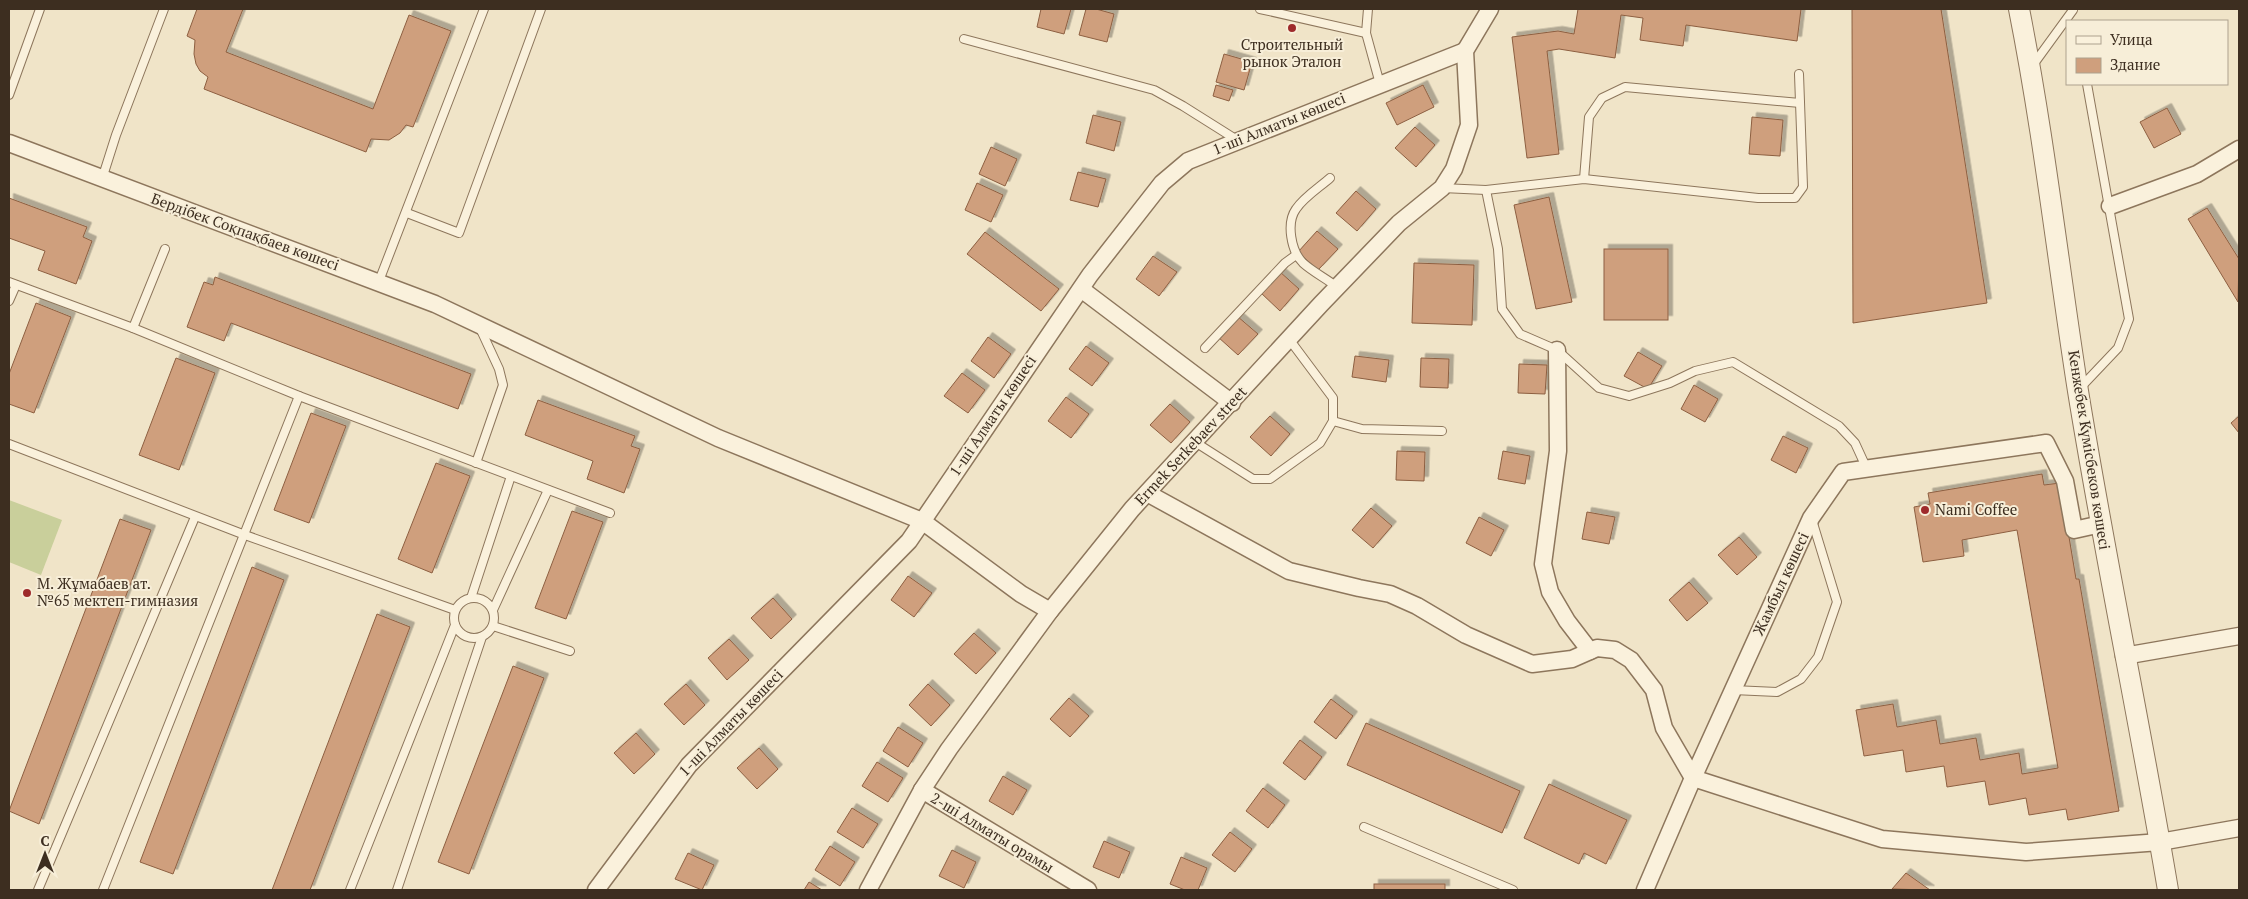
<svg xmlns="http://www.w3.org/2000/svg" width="2248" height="899" font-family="'PT Serif',serif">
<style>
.green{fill:#c9cf9b}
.building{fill:#cf9f7d;stroke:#8d5f41;filter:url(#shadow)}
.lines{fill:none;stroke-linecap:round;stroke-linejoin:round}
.service-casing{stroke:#8d765c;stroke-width:10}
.minor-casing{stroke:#8d765c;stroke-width:19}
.tertiary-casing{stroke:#8d765c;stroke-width:22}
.service{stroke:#faf1dc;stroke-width:8}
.minor{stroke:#faf1dc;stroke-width:16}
.tertiary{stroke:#faf1dc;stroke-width:20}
.poi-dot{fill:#9e2a2b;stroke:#f7eed8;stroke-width:2}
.labels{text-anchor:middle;stroke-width:4;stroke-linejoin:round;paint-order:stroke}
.poi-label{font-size:15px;fill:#3d2e20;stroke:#f7eed8;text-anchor:start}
.street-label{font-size:15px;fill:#3d2e20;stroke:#f7eed8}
</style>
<defs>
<filter id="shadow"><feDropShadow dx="4.5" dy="-4.5" stdDeviation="0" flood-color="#0004"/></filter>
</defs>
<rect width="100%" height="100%" fill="#f0e4c8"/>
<polygon class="green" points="9,500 62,520 41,575 9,562"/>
<g class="building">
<polygon points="197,9 243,9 226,52 373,109 409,15 451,31 413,127 406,125 400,133 389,140 371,139 366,152 204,89 208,77 200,71 196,64 194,54 195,40 187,36"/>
<polygon points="1041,9 1071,9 1064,34 1037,27"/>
<polygon points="1086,9 1096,9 1114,14 1107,42 1079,35"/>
<polygon points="1578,9 1801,9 1797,41 1686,25 1683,46 1640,40 1643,18 1621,15 1615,58 1559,49 1547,51 1559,154 1527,158 1512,37 1558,31 1574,34"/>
<polygon points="1852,9 1941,9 1987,303 1853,323"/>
<polygon points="1224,54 1252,62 1244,90 1216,82"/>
<polygon points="1216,85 1233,90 1229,101 1213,96"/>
<polygon points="1423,85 1434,107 1397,125 1386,103"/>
<polygon points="2167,108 2181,134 2154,148 2140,122"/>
<polygon points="1093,115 1121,122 1114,151 1086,143"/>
<polygon points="1752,117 1783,120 1780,156 1749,154"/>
<polygon points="1415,127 1435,145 1416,167 1395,148"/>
<polygon points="991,147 1017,159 1005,186 979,174"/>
<polygon points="1078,172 1106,179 1098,207 1070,200"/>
<polygon points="977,183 1003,195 991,222 965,210"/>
<polygon points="1356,191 1376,209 1357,231 1336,213"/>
<polygon points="1549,197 1572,302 1536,309 1514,205"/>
<polygon points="9,198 87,227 83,237 92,241 76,284 38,270 45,251 9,238"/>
<polygon points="2207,208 2239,259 2238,302 2188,219"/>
<polygon points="1317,231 1338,249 1318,270 1298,252"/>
<polygon points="985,232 1059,289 1041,311 967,254"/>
<rect x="1604" y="249" width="64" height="71"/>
<polygon points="1153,256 1177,272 1159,296 1136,279"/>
<polygon points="1414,263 1474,265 1472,325 1412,323"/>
<polygon points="1279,271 1299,289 1280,311 1260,292"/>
<polygon points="215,277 471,374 458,409 231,323 224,341 187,327 204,282 213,285"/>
<polygon points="36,303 71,317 34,413 9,404 9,374"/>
<polygon points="1237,316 1258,334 1238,355 1218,337"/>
<polygon points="988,337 1011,354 994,378 971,361"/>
<polygon points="1086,346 1109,363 1092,386 1069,369"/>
<polygon points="1638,352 1662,366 1648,389 1624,376"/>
<polygon points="1355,356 1389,360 1386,382 1352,377"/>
<polygon points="176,358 215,373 179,470 139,455"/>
<polygon points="1421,358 1449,359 1448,388 1420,387"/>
<polygon points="1519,364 1547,365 1545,394 1518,393"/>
<polygon points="962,373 985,390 968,413 944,396"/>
<polygon points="1694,385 1718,399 1705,422 1681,409"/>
<polygon points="1066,397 1089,414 1071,438 1048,421"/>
<polygon points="538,400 635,436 631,446 640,449 624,493 587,479 593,461 525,435"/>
<polygon points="1170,404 1190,422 1171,443 1150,425"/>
<polygon points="311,413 346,426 309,523 274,510"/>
<polygon points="1270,416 1290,434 1271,456 1250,437"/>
<polygon points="2239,416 2239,433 2231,423"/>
<polygon points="1783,436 1808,448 1796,473 1771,460"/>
<polygon points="1397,451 1425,452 1424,481 1396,480"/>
<polygon points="1503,451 1530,456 1525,484 1498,479"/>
<polygon points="436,463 470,476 432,573 398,559"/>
<polygon points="2042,474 2044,485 2060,483 2076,579 2079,579 2119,811 2068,820 2066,809 2029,815 2026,798 1989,805 1985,781 1947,787 1944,766 1906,772 1903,750 1864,756 1856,710 1893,704 1897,727 1936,720 1940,744 1976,738 1980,760 2019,753 2022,774 2058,768 2017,530 1962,540 1964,556 1923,562 1914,507 1930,504 1928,493"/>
<polygon points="1371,508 1392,526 1373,548 1352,530"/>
<polygon points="572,511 603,522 566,619 535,608"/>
<polygon points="1587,512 1615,517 1609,544 1582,539"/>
<polygon points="1479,517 1504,530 1491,556 1466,543"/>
<polygon points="120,519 151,530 39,824 9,811"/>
<polygon points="1739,537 1757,557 1737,575 1718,555"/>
<polygon points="252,567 284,580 173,874 140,862"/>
<polygon points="908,576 932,593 914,617 891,600"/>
<polygon points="1689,582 1708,603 1687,621 1669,600"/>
<polygon points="773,598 792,619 771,639 751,618"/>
<polygon points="377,614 410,627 310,890 272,890"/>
<polygon points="974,633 996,653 976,674 954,654"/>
<polygon points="729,639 749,660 727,680 708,658"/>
<polygon points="513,666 544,678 469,874 438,862"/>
<polygon points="686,684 705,705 684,725 664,704"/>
<polygon points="928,684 950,705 931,726 909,705"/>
<polygon points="1069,698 1089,716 1070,737 1050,719"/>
<polygon points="1331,699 1353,716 1336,739 1314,722"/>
<polygon points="1366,723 1520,791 1502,833 1347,765"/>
<polygon points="898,727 923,743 908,767 883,751"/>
<polygon points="636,733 655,754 634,774 614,753"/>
<polygon points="1300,740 1322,757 1305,780 1283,763"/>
<polygon points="759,748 778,769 757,789 737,768"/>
<polygon points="877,762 903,778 888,802 862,786"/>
<polygon points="1003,776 1027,790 1013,815 989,801"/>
<polygon points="1549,784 1627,820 1606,864 1584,853 1579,864 1524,838"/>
<polygon points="1263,788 1285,805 1268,828 1246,811"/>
<polygon points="852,808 878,824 863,848 837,832"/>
<polygon points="1230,832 1252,849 1235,872 1212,855"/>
<polygon points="1104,841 1130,852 1119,878 1093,867"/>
<polygon points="830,846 855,862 840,886 815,870"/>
<polygon points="952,850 976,862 964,888 939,876"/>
<polygon points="688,853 714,865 702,890 675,879"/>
<polygon points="1181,857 1207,868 1198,890 1185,890 1170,884"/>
<polygon points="1906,873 1930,890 1892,889"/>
<polygon points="809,882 822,890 804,890"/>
<rect x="1374" y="884" width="71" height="6"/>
</g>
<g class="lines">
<g class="service-casing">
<g id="service">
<polyline points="1260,9 1366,33"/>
<polyline points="1368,9 1366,33 1380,84"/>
<polyline points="964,39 1154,90 1183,106 1237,140"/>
<polyline points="2033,65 2073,10"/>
<polyline points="9,95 40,9"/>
<path d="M 1330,178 C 1320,187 1304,197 1296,209 C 1286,223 1291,251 1303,263 C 1313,272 1327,279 1337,287"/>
<polyline points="102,179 116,135 164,9"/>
<polyline points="1584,179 1589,117 1602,98 1625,87 1800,103"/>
<polyline points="1442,188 1486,190 1584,179 1758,198 1795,198 1803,187 1799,74"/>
<polyline points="1486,190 1498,249 1502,309 1520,334 1557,350 1599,388 1629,396 1670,383 1695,371 1733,362 1839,426 1855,443 1866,467"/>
<polyline points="407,213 459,233 541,9"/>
<polyline points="379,281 484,9"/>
<polyline points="9,282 133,328 299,396 610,513"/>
<polyline points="9,301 16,285"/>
<polyline points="133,328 165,249"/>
<polyline points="1205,348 1285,263 1296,255"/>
<polyline points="2081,387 2118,348 2129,319 2087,84"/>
<polyline points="1333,421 1362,429 1442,431"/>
<polyline points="1195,442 1253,479 1270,479 1320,443 1333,421 1333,398 1289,339"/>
<polyline points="9,444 245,535 455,610"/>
<polyline points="476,463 503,385 499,369 480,328"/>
<circle cx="474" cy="618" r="20"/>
<polyline points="471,598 511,476"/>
<polyline points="493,610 548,490"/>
<polyline points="493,626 570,651"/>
<polyline points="1733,690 1777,692 1801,679 1818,657 1837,602 1812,520"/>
<polyline points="1364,827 1513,890"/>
<polyline points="38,890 195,517"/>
<polyline points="103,890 299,396"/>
<polyline points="350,890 455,625"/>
<polyline points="397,890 482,637"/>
</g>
</g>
<g class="minor-casing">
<g id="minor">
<polyline points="9,143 435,304 718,438 922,521 1021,594 1050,611"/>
<polyline points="2110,206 2197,174 2239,149"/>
<polyline points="1081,289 1232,403"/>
<polyline points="1557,350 1558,451 1543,564 1550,592 1567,621 1590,651"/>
<polyline points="1147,493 1289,571 1359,588 1390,594 1417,606 1466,635 1532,664 1572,659 1597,648 1615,650 1631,660 1654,690 1664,728 1693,778 1882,839 2026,852 2160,842 2239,828"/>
<polyline points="2124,656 2239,636"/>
<polyline points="922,790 1088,890"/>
<polyline points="596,890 689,765 909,541 1090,275 1162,183 1188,161 1465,51"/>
<polyline points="868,890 922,790 949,749 1050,611 1132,509 1321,304 1399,223 1442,188 1454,169 1469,125 1465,51 1490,9"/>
<polyline points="1645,890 1693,778 1811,518 1843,472 2046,443 2065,481 2074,530 2101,524"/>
</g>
</g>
<g class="tertiary-casing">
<path id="tertiary" d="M 2019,9 C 2044,135 2058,263 2078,391 C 2105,558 2140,723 2168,890"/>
</g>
<use href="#service" class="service"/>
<use href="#minor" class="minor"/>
<use href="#tertiary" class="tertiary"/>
</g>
<g class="poi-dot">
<circle cx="1292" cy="28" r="5"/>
<circle cx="1925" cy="510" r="5"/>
<circle cx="27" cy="593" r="5"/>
</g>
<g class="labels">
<g class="poi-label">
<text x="1292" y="50" text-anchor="middle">Строительный<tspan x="1292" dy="17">рынок Эталон</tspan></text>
<text x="1935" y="515">Nami Coffee</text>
<text x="37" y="589">М. Жұмабаев ат.<tspan x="37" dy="17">№65 мектеп-гимназия</tspan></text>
</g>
<g class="street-label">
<text transform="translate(1279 124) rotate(-22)" y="5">1-ші Алматы көшесі</text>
<text transform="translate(245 232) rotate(20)" y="5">Бердібек Соқпақбаев көшесі</text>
<text transform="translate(993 416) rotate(-56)" y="5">1-ші Алматы көшесі</text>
<text transform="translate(1191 446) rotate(-47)" y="5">Ermek Serkebaev street</text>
<text transform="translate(2089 450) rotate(81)" y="5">Кенжебек Күмісбеков көшесі</text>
<text transform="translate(1781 584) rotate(-65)" y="5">Жамбыл көшесі</text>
<text transform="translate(731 723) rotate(-46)" y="5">1-ші Алматы көшесі</text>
<text transform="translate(992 833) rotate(31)" y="5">2-ші Алматы орамы</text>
</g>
</g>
<rect width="2248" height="899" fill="none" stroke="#3d2e20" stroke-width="20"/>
<rect x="2066" y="20" width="162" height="65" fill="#f7eed8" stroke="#ada18e"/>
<rect x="2076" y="36" width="25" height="8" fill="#faf1dc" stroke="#ada18e"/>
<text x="2110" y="45" font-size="15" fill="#3d2e20">Улица</text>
<rect x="2076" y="58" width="25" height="15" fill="#cf9f7d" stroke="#ada18e"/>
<text x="2110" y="70" font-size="15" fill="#3d2e20">Здание</text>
<g transform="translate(45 854)" stroke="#f7eed8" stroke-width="4" paint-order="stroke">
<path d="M0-4L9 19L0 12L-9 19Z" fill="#3d2e20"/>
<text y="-8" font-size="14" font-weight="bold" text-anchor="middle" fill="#3d2e20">С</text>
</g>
</svg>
